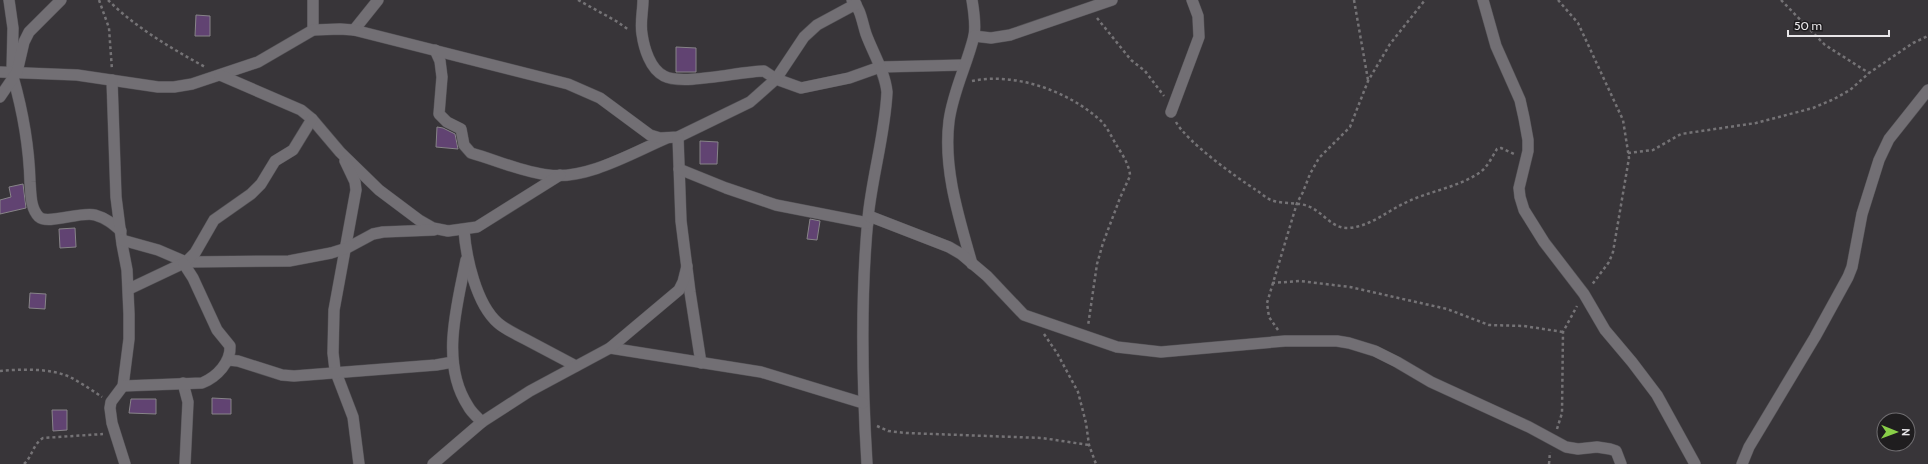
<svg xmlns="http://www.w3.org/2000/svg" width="1928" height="464" font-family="Cabin,sans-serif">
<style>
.building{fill:#614372;stroke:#878488}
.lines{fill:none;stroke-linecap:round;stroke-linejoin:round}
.street-casing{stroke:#535155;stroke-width:12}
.path{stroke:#757376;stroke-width:2.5;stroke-dasharray:3 3;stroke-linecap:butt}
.street{stroke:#726f74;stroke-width:11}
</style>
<rect width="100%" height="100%" fill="#383539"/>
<g class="building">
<polygon points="196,15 210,16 210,36 195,36"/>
<polygon points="676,47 696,48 696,72 676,72"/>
<polygon points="437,127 443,128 455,134 458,149 436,147"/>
<polygon points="700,141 718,142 717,164 700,164"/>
<polygon points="23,184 26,208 0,214 0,200 11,197 9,187"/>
<polygon points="810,219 820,221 817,240 807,239"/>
<polygon points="75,228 76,247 60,248 59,229"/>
<polygon points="30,293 46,294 45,309 29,308"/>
<polygon points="212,398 231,399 231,414 212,414"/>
<polygon points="131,399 156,399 156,414 129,413"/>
<polygon points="52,410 67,410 67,430 53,431"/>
</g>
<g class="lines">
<g class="street-casing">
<g id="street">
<polyline points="9,0 13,28 12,71"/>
<polyline points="313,0 313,30"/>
<path d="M 643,0 C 643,11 640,22 642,34 C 644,48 650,69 664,76 C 682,86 741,71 764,71 L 776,79 L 801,88 L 849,78 L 880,67 L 964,65"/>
<path d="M 852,0 C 861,9 862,22 866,34 C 873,53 885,72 887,92 C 885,135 872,176 868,218 C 860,301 862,382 867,464"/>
<path d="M 972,0 C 974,12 976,25 974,36 C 967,65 953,91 949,121 C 943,169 959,218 972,264"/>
<polyline points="1483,0 1496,46 1520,100 1524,118 1528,140 1528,151 1519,188 1520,197 1524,210 1544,242 1584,294 1605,330 1632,362 1657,395 1695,464"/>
<polyline points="354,30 378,0"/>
<polyline points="974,36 991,38 1010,35 1112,0"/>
<path d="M 435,50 L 440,61 L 442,77 L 439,114 L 447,122 L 461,129 L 464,145 L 471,153 C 496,160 522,172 548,175 C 587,180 632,153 667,138"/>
<polyline points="0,72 77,75 158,87 174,87 192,84 258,62 313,30 340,29 354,30 568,84 600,98 650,135 660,138 678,137 750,102 776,79 804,37 817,25 856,4"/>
<polyline points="220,75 301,110 312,119 340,152 379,190 419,220 433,228 448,231 477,227 560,175"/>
<path d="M 13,77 C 23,112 29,146 30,182 C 31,193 30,208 39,217 C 48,225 81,211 95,215 C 106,218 113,224 121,231"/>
<polyline points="112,80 116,197 122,244 127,270 129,314 129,339 123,386 111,402 110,408 112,423 125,464"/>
<polyline points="0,97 17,72 24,42 29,32 61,0"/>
<polyline points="1171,112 1199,37 1198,16 1192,0"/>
<polyline points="678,137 681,221 690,292 701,363"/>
<polyline points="345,161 355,182 356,190 334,310 333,353 335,370 353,417 359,464"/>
<polyline points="679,169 726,188 776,205 868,223"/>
<polyline points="869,216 949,247 961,254 987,276 1024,315 1117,347 1161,352 1285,341 1337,341 1349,343 1375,351 1397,362 1431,382 1529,427 1566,447 1578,449 1597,447 1610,449 1616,451 1621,464"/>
<path d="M 464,230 C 466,257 476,304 498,323 C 506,330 516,334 525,339 C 542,348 559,357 576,366"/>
<polyline points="122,240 158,250 186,262 289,261 331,253 347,248 373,234 383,232 434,230"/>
<path d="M 466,260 C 457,306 440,363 468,406 C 471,412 477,417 482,422"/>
<polyline points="129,289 186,262 195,253 214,220 251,194 261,184 275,161 293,150 312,119"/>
<polyline points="610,348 761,372 863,403"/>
<polyline points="228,360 238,361 282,375 294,376 436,365 453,362"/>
<polyline points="183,383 188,402 185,464"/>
<path d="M 123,386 L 202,383 C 217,377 231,362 230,346 L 217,330 L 193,278 L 184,264"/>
<polyline points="433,464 482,422 530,391 610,348 679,290 683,282 687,266"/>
<polyline points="1742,464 1749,447 1815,337 1848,277 1852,267 1862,214 1879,160 1889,139 1928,90"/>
</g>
</g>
<g class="path">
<polyline points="99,0 109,28 112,70"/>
<path d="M 108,0 C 136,28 171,48 205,67"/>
<polyline points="578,0 616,21 629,30"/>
<polyline points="1354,0 1368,80"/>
<polyline points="1558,0 1578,23 1623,120 1629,158 1613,252 1609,262 1591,286"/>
<polyline points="1781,0 1825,45 1869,73"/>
<polyline points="1097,18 1131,60 1145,71 1164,96"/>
<path d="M 972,81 C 1015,72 1068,91 1100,120 C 1107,126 1112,138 1117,146 C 1122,154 1130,166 1130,176 L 1120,198 L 1103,243 L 1097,264 L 1088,326"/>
<path d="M 1176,122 C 1187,142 1236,177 1256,190 C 1261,193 1266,198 1271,200 C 1284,205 1300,201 1312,208 C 1324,214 1333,229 1349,228 C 1372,226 1388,210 1409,201 C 1431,191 1458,187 1479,173 C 1487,168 1492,157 1497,149 L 1501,148 L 1516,155"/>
<polyline points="1628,153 1653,150 1681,134 1756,123 1813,108 1834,99 1850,90 1869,73 1913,43 1928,36"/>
<polyline points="1272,283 1300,281 1350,287 1447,309 1489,325 1524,326 1563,332"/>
<polyline points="1278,330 1269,317 1267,303 1297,203 1303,192 1310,174 1319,158 1350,127 1368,81 1390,44 1425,0"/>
<polyline points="1044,334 1057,353 1078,392 1086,423 1089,445 1096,464"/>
<path d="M 0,371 C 22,369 50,368 70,377 C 81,383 92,390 102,397"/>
<polyline points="877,426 888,431 906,433 1042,438 1089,445"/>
<polyline points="1557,429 1562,413 1563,332 1577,306"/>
<path d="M 24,464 C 33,456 32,445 43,438 L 103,434"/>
<polyline points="1549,464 1550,452"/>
</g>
<use href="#street" class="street"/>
</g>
<g transform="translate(1896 432) rotate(91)"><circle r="19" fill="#1f1d1f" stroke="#6f6d70"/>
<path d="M0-3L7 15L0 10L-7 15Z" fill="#89cf48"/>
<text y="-6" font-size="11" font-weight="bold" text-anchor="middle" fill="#e8e6e9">N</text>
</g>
<path d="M1788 30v6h101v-6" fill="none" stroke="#e8e6e9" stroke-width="2"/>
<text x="1794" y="30" font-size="12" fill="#e8e6e9" stroke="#1f1d1f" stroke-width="3" paint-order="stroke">50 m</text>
</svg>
